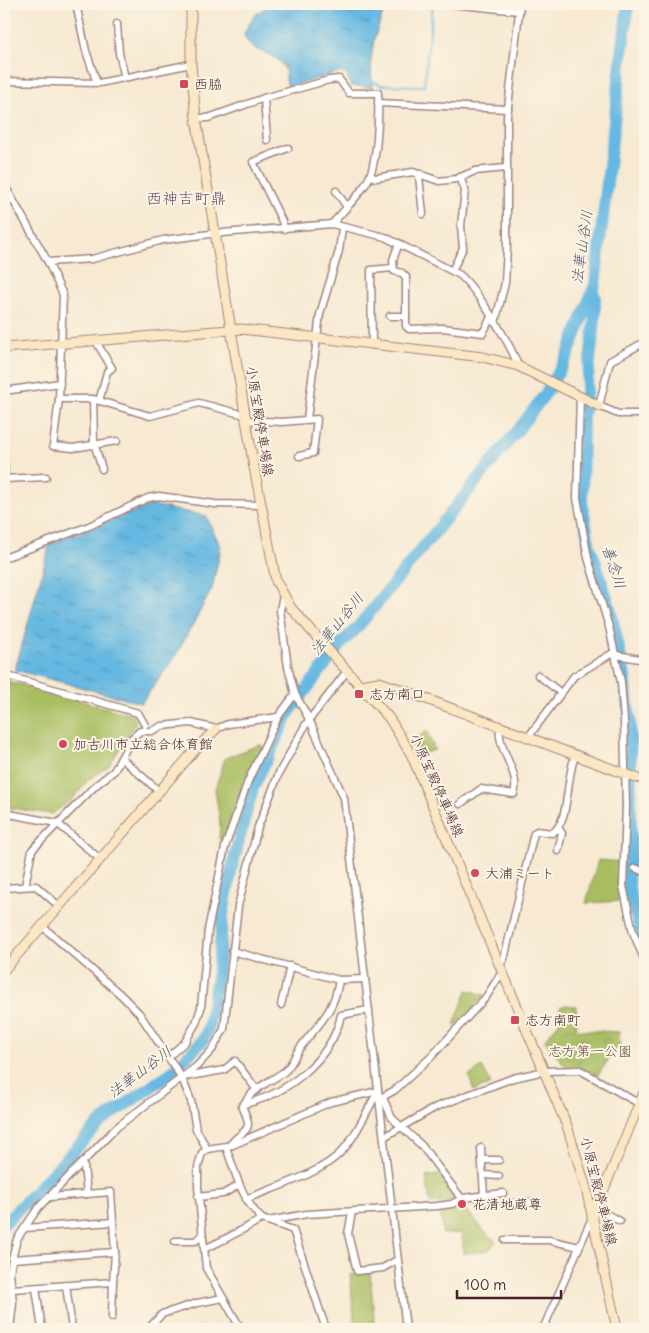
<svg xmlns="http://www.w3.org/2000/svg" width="649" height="1333" font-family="Delius,'Klee One',sans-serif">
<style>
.grass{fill:#a7bd61;stroke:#786e46}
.park{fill:url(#park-crowns);stroke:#786e46}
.water{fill:url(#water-ripples);stroke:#586c86}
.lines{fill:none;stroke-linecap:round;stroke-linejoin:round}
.stream{stroke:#65b8e1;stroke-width:2}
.river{stroke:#65b8e1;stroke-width:12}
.street-casing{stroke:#a0847e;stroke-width:9}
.secondary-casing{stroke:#a0847e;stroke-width:11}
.street{stroke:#fff;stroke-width:6}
.secondary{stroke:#fbe7c3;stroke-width:9}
.poi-dot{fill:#d1495b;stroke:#fcf5e5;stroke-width:2}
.labels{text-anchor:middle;stroke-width:4;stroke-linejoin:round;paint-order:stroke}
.poi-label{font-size:14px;fill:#4a1f2b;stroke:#fcf5e5;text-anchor:start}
.street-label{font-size:14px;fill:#4a1f2b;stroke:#fcf5e5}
.park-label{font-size:14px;fill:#664e3b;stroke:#fcf5e5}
.water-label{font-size:15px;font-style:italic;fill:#53556b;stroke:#fcf5e5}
.quarter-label{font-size:16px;fill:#6d4d64;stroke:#fcf5e5}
</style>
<defs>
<pattern id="park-crowns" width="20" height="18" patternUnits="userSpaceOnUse" patternTransform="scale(1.25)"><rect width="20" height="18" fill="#a7bd61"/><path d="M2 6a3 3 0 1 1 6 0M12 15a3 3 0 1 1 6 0" fill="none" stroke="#8a9950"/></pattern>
<pattern id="water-ripples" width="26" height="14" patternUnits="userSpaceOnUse" patternTransform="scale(1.25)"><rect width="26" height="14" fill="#65b8e1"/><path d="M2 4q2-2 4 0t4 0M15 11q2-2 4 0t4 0" fill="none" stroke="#5595b7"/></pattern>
</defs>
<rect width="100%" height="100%" fill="#fcf5e5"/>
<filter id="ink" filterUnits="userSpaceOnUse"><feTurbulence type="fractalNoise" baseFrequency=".02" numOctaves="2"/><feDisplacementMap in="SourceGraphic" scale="10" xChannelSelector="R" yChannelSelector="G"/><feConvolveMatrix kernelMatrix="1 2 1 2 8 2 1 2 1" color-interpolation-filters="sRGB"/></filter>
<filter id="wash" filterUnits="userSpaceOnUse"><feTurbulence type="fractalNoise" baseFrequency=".0096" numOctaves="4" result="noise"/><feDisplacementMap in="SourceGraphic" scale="20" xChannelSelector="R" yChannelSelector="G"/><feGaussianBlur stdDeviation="1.12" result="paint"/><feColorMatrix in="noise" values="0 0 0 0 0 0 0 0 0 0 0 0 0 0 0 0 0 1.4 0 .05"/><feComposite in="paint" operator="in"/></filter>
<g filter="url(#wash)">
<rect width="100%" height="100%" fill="#f7e9d2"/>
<g class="grass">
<polygon points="4,680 133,715 136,722 109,766 88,780 73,799 52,814 4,807"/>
<polygon points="427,731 435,750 417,755 413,748 413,741"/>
<polygon points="259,745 263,745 226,840 222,841 219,839 220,823 215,789 225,758"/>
<polygon points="598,860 623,862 624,901 586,903"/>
<polygon points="467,990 485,995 457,1026 454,1025"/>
<polygon points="482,1067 491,1084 474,1091 469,1076"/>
<polygon points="458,1204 466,1209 484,1231 496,1241 489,1250 463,1254 462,1233 443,1234 440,1208"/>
<polygon points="370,1272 375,1329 355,1329 350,1275"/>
</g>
<g class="park">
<polygon points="565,1005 576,1006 576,1030 619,1032 620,1044 598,1075 575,1066 566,1067 544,1040 559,1023 560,1007"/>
<polygon points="442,1174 459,1198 457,1201 430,1204 426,1177"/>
</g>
<g class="water">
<path d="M 276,4 L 386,4 L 374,40 L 371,59 L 372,87 L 351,86 L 346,74 L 340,72 L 288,87 C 284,78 288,69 279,61 C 267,50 252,54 244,35 C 251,17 257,10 276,4 Z"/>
<polygon points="151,505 206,516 221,547 212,589 174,659 141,703 15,670 50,544"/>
</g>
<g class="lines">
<polyline class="stream" points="370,80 381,85 424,86 433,4"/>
<g class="river">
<polyline points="595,296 595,320 583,417 582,503 589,543 610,607 624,672 630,719 631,852 628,876 630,896 645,946"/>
<polyline points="4,1224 101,1122 172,1072 203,1040 208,1029 217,977 223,914 232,867 253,788 290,711 341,644 358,627 518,430 546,393 567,357 595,285 628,4"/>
</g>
</g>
</g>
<g filter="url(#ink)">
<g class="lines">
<g class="street-casing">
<g id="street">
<polyline points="76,4 86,51 97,83"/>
<polyline points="452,4 519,11"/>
<polyline points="117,24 119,53 125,78"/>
<polyline points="4,81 99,83 191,64"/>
<polyline points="264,98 267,140"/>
<polyline points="378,103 508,109"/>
<path d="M 196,118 L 208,118 L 264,98 L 329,80 L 339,79 L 349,93 L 378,93 C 379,115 378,168 365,185 C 356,199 343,211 332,224"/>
<polyline points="421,174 419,176 423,214"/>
<polyline points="370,176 376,178 413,172 439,181 456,179 475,171 506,168"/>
<polyline points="4,184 48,262 63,295 59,399 93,399 150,416 199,403 245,415"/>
<polyline points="336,191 347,207"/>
<polyline points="284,229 282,221 253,162 288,148"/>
<polyline points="399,243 393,260 394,271 402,273 406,277 406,326 409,329 443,328 483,333 491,317"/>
<path d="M 48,262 L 92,259 L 163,240 L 210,234 L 332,224 L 385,237 L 460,275 C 477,290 511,344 518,366"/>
<polyline points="452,271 463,248 461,226 465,190 460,177"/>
<polyline points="390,316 406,316"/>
<polyline points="495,323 505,283 507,248 507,116 520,4"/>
<polyline points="95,340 112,368 107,372 99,401"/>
<polyline points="645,342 610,361 599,406 618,414 645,414"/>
<polyline points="372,345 371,270 393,268"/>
<polyline points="4,391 60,383"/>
<polyline points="580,396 577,498 588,558 609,627 621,682 624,721 626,807 623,886 633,932 645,961"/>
<polyline points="59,399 53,446 73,448 117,441"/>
<polyline points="93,399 94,443 102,469"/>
<polyline points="307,419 320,314 339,251 342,228"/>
<polyline points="246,420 282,422 317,419 313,453 299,456"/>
<polyline points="4,460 5,479"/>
<polyline points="4,479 46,477"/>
<polyline points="4,558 89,526 148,498 159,496 215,504 261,505"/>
<polyline points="283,596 280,610 288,667 295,694 309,719 344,798 406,1329"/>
<polyline points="4,675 138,713 145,725"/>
<polyline points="538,675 561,693"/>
<polyline points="529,736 574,676 611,654 645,660"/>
<polyline points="121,758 159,791"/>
<polyline points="636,778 645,781"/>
<path d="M 460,804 L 481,789 L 514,794 C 521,771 496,750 500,726"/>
<polyline points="4,813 57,823 100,859"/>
<polyline points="558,828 562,833 558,851"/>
<polyline points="635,868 645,872"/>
<polyline points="25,886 32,850 95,786 114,771 132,738 140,731 152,731 162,726 191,723 216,729 228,724 278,717 295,694"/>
<polyline points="4,888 36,886 59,906"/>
<polyline points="42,926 121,995 139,1013 182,1078 191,1101 196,1129 207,1149"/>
<polyline points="232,951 339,980 365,979"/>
<path d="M 499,965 L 504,959 L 534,833 L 537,831 L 552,833 C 571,822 565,775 576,754"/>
<polyline points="281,1005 290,966"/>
<polyline points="168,1057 185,1042 196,1023 201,1008 208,930 225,847 248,781 278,717"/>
<polyline points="184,1077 224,1070 235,1061 257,1090"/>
<polyline points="383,1098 392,1118 422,1146 462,1199"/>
<polyline points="379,1099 395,1090 431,1057 486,997 502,972"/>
<path d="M 244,1104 C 252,1088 272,1081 285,1071 C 292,1065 294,1056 300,1048 C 318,1024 334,1013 339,980"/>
<polyline points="384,1137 436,1107 513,1078 545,1071 580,1070 645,1107"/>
<path d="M 230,1145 C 243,1127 256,1135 242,1106 L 244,1104 C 286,1095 332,1059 341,1015 L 369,1010"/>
<path d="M 226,1147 C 235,1172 242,1200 262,1219 L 293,1230 L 326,1329"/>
<polyline points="481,1148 484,1196"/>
<polyline points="482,1160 499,1160"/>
<polyline points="84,1167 87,1194"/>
<polyline points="483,1175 499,1176"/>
<polyline points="198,1197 223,1194 239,1185"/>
<path d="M 246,1199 C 275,1187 322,1174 343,1150 C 356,1136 365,1114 375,1097 L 379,1096"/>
<polyline points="504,1204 532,1202"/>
<polyline points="596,1209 620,1221"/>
<polyline points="352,1212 348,1234 357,1271 383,1268 397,1260"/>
<polyline points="268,1221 307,1214 437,1206 452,1204 463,1198 503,1193"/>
<polyline points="25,1228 114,1222"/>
<polyline points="505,1240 549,1240 579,1247"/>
<polyline points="175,1241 195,1241 202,1236"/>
<path d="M 206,1248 C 225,1240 243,1229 262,1219"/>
<polyline points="12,1259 115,1252"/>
<polyline points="66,1285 72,1329"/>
<polyline points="36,1288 42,1329"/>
<polyline points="12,1289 113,1282 115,1252 111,1192 50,1197"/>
<polyline points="112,1317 113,1282"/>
<polyline points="10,1329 13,1303 10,1273 12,1259 17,1239 38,1208 117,1127 197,1066 212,1050 224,1029 238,906 258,827 279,773 306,724 347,671"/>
<polyline points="148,1329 162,1314 197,1303 223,1298"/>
<polyline points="241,1329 206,1268 198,1187 198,1167 202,1153 207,1149 233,1145 331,1102 378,1091"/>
<polyline points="543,1329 592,1218"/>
</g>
</g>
<g class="secondary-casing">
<g id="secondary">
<polyline points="191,4 191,64 196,118 253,462 276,581 291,608 389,718 412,756 567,1126 586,1188 617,1329"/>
<polyline points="4,348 241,329 483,357 518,366 599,406"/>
<polyline points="360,685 379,682 400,689 636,778"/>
<polyline points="4,970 195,750 216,729"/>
<polyline points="592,1218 645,1090"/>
</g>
</g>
<use href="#street" class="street"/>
<use href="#secondary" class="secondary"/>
</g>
</g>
<g class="poi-dot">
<rect x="179" y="79" width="10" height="10" rx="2.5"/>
<rect x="354" y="689" width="10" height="10" rx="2.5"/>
<circle cx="63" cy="744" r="5"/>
<circle cx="475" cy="873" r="5"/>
<rect x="510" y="1015" width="10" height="10" rx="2.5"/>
<circle cx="462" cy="1204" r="5"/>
</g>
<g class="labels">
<g class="poi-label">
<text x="194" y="89">西脇</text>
<text x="369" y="699">志方南口</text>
<text x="73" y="749">加古川市立総合体育館</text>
<text x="485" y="878">大浦ミート</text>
<text x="525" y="1025">志方南町</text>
<text x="472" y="1209">花清地蔵尊</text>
</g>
<g class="street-label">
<text transform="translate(260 421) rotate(81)" y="5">小原宝殿停車場線</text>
<text transform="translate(437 785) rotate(66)" y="5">小原宝殿停車場線</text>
<text transform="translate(599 1191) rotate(76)" y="5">小原宝殿停車場線</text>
</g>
<g class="park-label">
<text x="590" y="1056">志方第一公園</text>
</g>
<g class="water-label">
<text transform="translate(582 247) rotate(-82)" y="5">法華山谷川</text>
<text transform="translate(614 567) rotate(72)" y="5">善念川</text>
<text transform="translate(337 624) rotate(-51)" y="5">法華山谷川</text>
<text transform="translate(140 1072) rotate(-37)" y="5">法華山谷川</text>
</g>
<g class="quarter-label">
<text x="186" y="204">西神吉町鼎</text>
</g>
</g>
<rect width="649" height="1333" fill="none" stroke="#fcf5e5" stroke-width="20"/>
<path d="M457 1290v8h104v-8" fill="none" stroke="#4a1f2b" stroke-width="2.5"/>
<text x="464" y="1290" font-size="15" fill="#4a1f2b" stroke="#fcf5e5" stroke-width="4" paint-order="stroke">100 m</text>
</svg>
